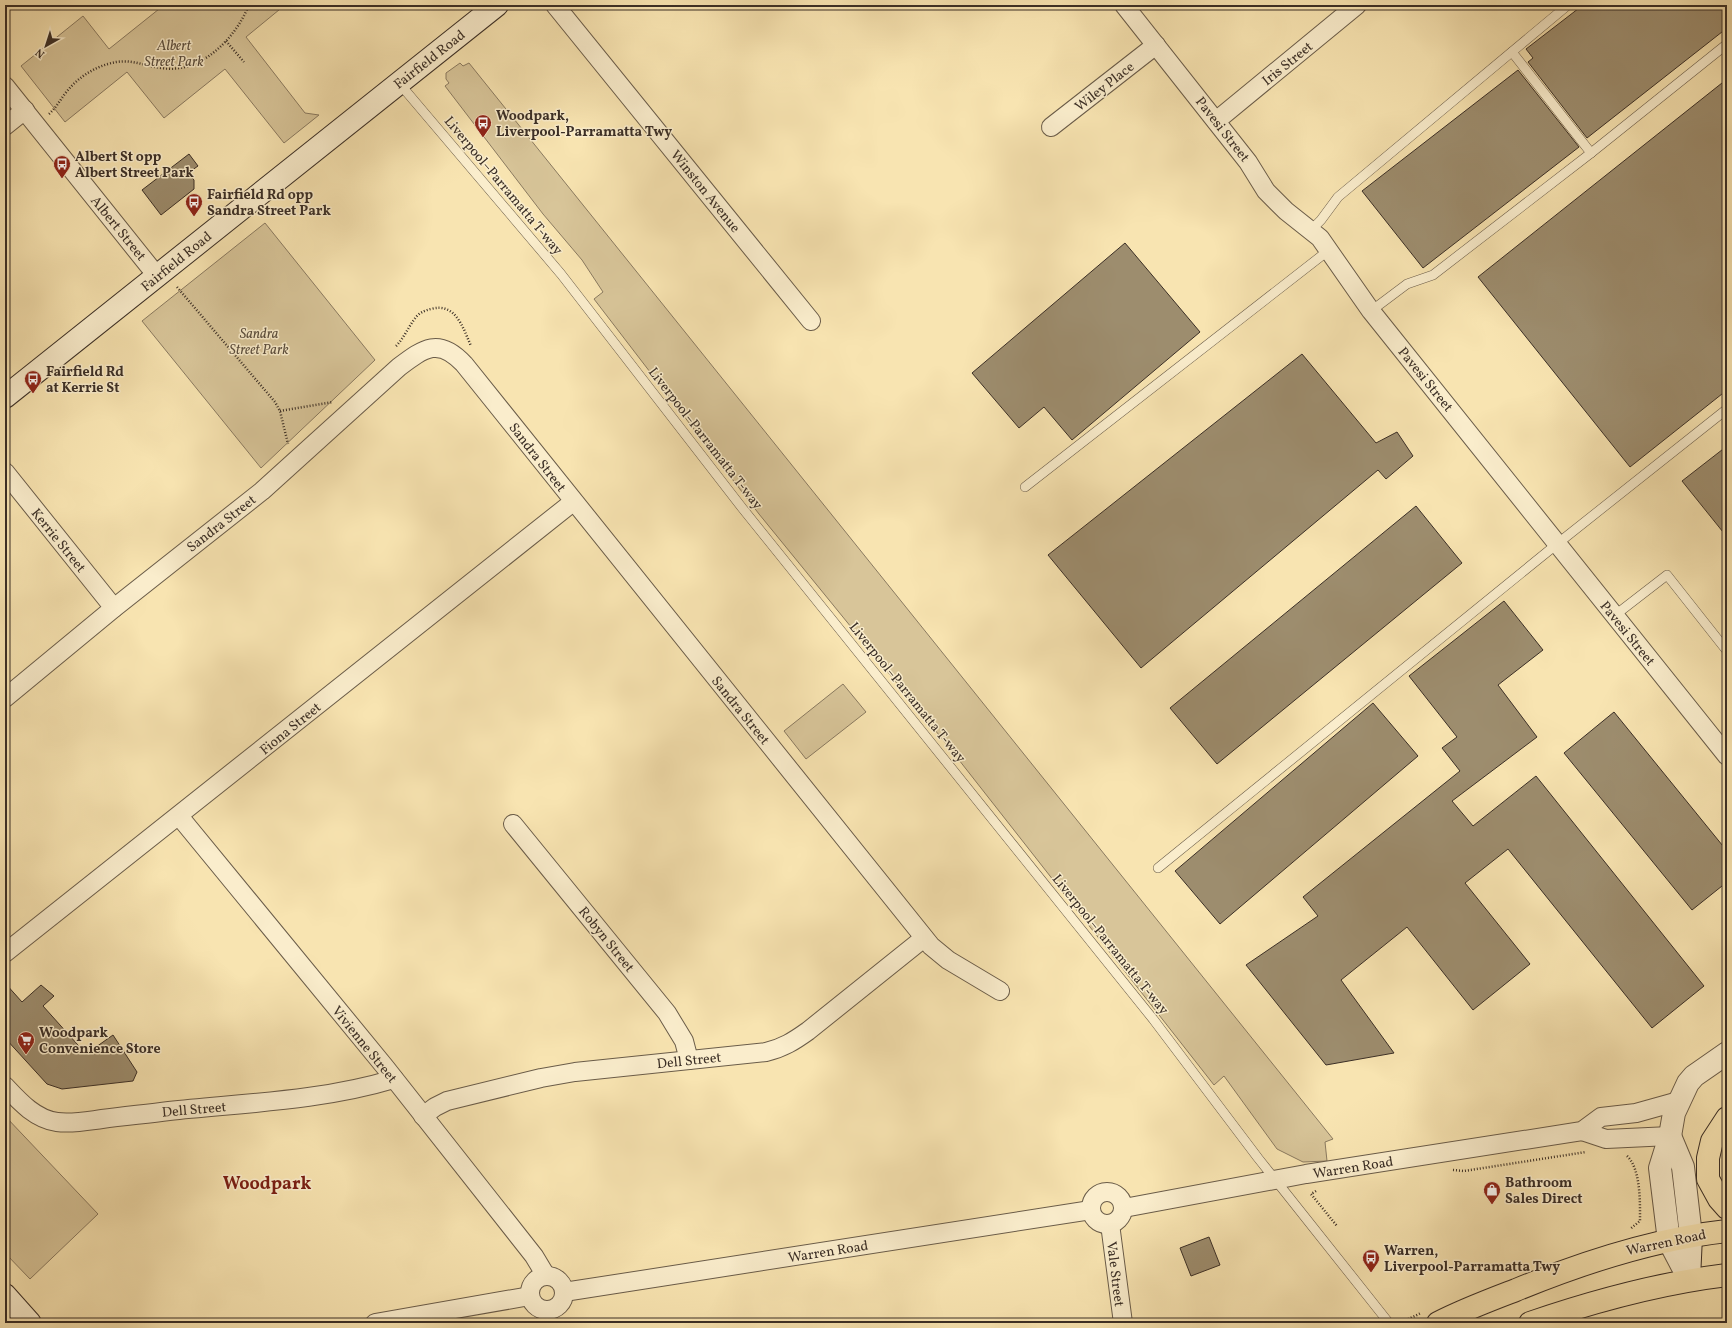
<svg xmlns="http://www.w3.org/2000/svg" width="1732" height="1328" font-family="Vollkorn,serif">
<style>
.green{fill:#d8c599;stroke:#8a7a60}
.building{fill:#9d8d6e;stroke:#3b2f26}
.lines{fill:none;stroke-linecap:round;stroke-linejoin:round}
.service-casing{stroke:#6a5c49;stroke-width:10}
.minor-casing{stroke:#6a5c49;stroke-width:20}
.tertiary-casing{stroke:#6a5c49;stroke-width:24}
.secondary-casing{stroke:#3b2f26;stroke-width:24}
.trunk-casing{stroke:#3b2f26;stroke-width:24}
.path{stroke:#3b2f26;stroke-width:2.5;stroke-dasharray:1 2;stroke-linecap:butt}
.service{stroke:#faedcc;stroke-width:9}
.minor{stroke:#faedcc;stroke-width:18}
.tertiary{stroke:#faedcc;stroke-width:22}
.secondary{stroke:#faedcc;stroke-width:22}
.trunk{stroke:#f8e4b1;stroke-width:22}
.labels{text-anchor:middle;stroke-width:3;stroke-linejoin:round;paint-order:stroke}
.park-label{font-size:14px;font-style:italic;fill:#5a4d3d;stroke:#faedcc}
.street-label{font-size:14px;fill:#3b2f26;stroke:#faedcc}
.poi-label{font-size:14px;font-weight:bold;fill:#3b2f26;stroke:#faedcc;text-anchor:start}
.district-label{font-size:18px;font-weight:bold;fill:#7a1f14;stroke:#faedcc}
</style>
<rect width="100%" height="100%" fill="#f8e4b1"/>
<filter id="stains"><feTurbulence type="fractalNoise" baseFrequency=".005" numOctaves="4"/><feColorMatrix values="0 0 0 0 .2 0 0 0 0 .09 0 0 0 0 .02 0 0 0 .5 -.17"/></filter>
<radialGradient id="worn" r=".72"><stop offset=".6" stop-color="#630" stop-opacity="0"/><stop offset="1" stop-color="#630" stop-opacity=".3"/></radialGradient>
<g class="green">
<polygon points="164,5 285,5 246,37 305,113 319,115 284,143 225,69 164,118 127,72 65,122 21,66 83,16 109,49"/>
<polygon points="460,63 463,66 469,63 1333,1139 1325,1142 1327,1161 1303,1162 1277,1149 1224,1076 1214,1085 948,746 759,514 594,299 603,292 582,260 543,214 445,86 449,83 446,79 446,73"/>
<polygon points="265,223 375,360 261,468 142,321"/>
<polygon points="843,684 866,712 806,759 784,731"/>
<polygon points="5,1116 98,1214 30,1279 5,1253"/>
</g>
<g class="building">
<polygon points="1583,5 1727,5 1727,28 1587,138 1528,62 1533,58 1526,49"/>
<polygon points="1518,70 1579,147 1423,268 1362,191"/>
<polygon points="1727,79 1727,390 1630,467 1478,277"/>
<polygon points="189,154 198,166 188,173 194,180 194,189 161,215 142,190"/>
<polygon points="1125,243 1200,332 1072,440 1044,407 1019,428 972,373"/>
<polygon points="1302,354 1376,443 1397,432 1413,456 1386,479 1378,470 1141,668 1048,555"/>
<polygon points="1727,446 1727,537 1682,481"/>
<polygon points="1416,506 1462,563 1217,764 1170,708"/>
<polygon points="1504,601 1543,650 1498,685 1537,737 1452,801 1473,826 1536,776 1704,986 1652,1028 1508,849 1465,883 1530,964 1473,1010 1407,927 1341,980 1394,1053 1326,1065 1246,965 1318,916 1303,897 1460,771 1442,748 1457,737 1409,676"/>
<polygon points="1373,703 1418,756 1220,924 1175,871"/>
<polygon points="1614,712 1727,851 1727,882 1692,910 1564,753"/>
<polygon points="5,983 22,1002 41,985 54,996 43,1006 86,1054 113,1035 137,1072 133,1081 62,1089 47,1084 5,1038"/>
<polygon points="1209,1237 1220,1265 1191,1276 1180,1248"/>
</g>
<g class="lines">
<g class="service-casing">
<g id="service">
<polyline points="1512,52 1591,153"/>
<polyline points="399,83 561,274 743,509 1153,1019 1258,1158 1389,1323"/>
<polyline points="1311,230 1321,220 1338,197 1568,5"/>
<polyline points="1371,311 1407,284 1433,275 1591,153 1727,44"/>
<polyline points="1025,487 1329,250"/>
<polyline points="1614,616 1667,575 1727,651"/>
<polyline points="1158,868 1557,544 1727,409"/>
</g>
</g>
<g class="minor-casing">
<g id="minor">
<polyline points="555,5 811,321"/>
<polyline points="1124,5 1248,162 1266,191 1286,211 1320,238 1371,311 1727,756"/>
<polyline points="5,86 157,276"/>
<polyline points="1216,121 1357,5"/>
<polyline points="5,126 25,110"/>
<polyline points="1051,127 1156,45"/>
<polyline points="5,472 114,608"/>
<path d="M 5,698 L 114,608 L 262,491 L 399,367 C 424,348 439,337 464,364 L 931,946 L 948,960 L 1000,991"/>
<polyline points="179,816 385,1067 534,1256 546,1276"/>
<polyline points="513,824 667,1013 684,1041 689,1060"/>
<polyline points="5,953 573,502"/>
<path d="M 5,1086 C 19,1101 35,1119 57,1122 C 72,1124 87,1121 102,1119 C 124,1116 146,1114 169,1111 C 244,1103 321,1101 394,1079"/>
<path d="M 423,1116 L 435,1107 L 447,1101 L 541,1078 L 575,1072 L 766,1052 C 783,1048 794,1041 808,1031 L 924,938"/>
<polyline points="1582,1131 1606,1139 1670,1136"/>
<circle cx="1107" cy="1208" r="16"/>
<polyline points="1124,1208 1306,1174 1582,1131 1601,1117 1636,1113 1679,1101"/>
<polyline points="1110,1224 1123,1323"/>
<circle cx="547" cy="1293" r="17"/>
<polyline points="564,1292 1091,1210"/>
<polyline points="375,1323 530,1296"/>
</g>
</g>
<g class="tertiary-casing">
<g id="tertiary">
<polyline points="1670,1136 1683,1167 1691,1236"/>
<polyline points="1689,1279 1669,1241 1660,1168 1670,1136 1674,1113 1688,1083 1694,1076 1727,1053"/>
</g>
</g>
<g class="secondary-casing">
<g id="secondary">
<polyline points="5,397 497,5"/>
<polyline points="1689,1279 1691,1236"/>
<polyline points="5,1295 30,1323"/>
</g>
</g>
<g class="trunk-casing">
<g id="trunk">
<polyline points="1727,1118 1712,1141 1708,1158 1708,1179 1719,1199 1727,1208"/>
<path d="M 1438,1323 C 1463,1310 1490,1300 1516,1290 C 1584,1262 1654,1239 1727,1231"/>
<path d="M 1530,1323 C 1594,1301 1660,1283 1727,1275"/>
</g>
</g>
<g class="path">
<polyline points="226,41 244,62"/>
<path d="M 49,114 C 57,107 61,98 68,90 C 78,78 93,68 108,64 C 130,57 142,66 162,68 C 201,74 235,39 249,5"/>
<polyline points="177,287 275,402 280,411 288,444"/>
<path d="M 396,346 C 405,337 409,325 417,316 C 421,312 426,310 431,309 C 456,302 463,328 471,346"/>
<polyline points="280,411 333,402"/>
<path d="M 1627,1156 C 1641,1169 1640,1203 1640,1221 L 1630,1229"/>
<polyline points="1453,1170 1464,1171 1586,1152"/>
<polyline points="1316,1191 1311,1194 1337,1226"/>
<polyline points="1400,1323 1421,1313"/>
</g>
<use href="#service" class="service"/>
<use href="#minor" class="minor"/>
<use href="#tertiary" class="tertiary"/>
<use href="#secondary" class="secondary"/>
<use href="#trunk" class="trunk"/>
</g>
<defs>
<g id="bus-pin" transform="scale(0.9)"><path d="M0 17L-7.5 6A9.5 9.5 0 1 1 7.5 6Z" fill="#8f2418" stroke="#faedcc"/><path d="M-5-6H5V4H4V6H2V4H-2V6H-4V4H-5ZM-3.5-4V0h7V-4ZM-3.5 1.2v1.5H-2V1.2ZM2 1.2v1.5H3.5V1.2Z" fill="#fff"/></g>
<g id="supermarket-pin" transform="scale(0.9)"><path d="M0 17L-7.5 6A9.5 9.5 0 1 1 7.5 6Z" fill="#8f2418" stroke="#faedcc"/><path d="M-6-5.5h2.5l.6 2H6L4.5 2H-2.5L-4.4-4H-6ZM-1.5 3.2a1.3 1.3 0 1 0 .1 0ZM3 3.2a1.3 1.3 0 1 0 .1 0Z" fill="#fff"/></g>
<g id="shop-pin" transform="scale(0.9)"><path d="M0 17L-7.5 6A9.5 9.5 0 1 1 7.5 6Z" fill="#8f2418" stroke="#faedcc"/><path d="M-5-2.5h2.3a2.7 3.5 0 0 1 5.4 0H5L5.5 6h-11ZM-1.5-2.5h3a1.5 2.3 0 0 0-3 0Z" fill="#fff"/></g>
</defs>
<g fill-rule="evenodd">
<use href="#bus-pin" x="483" y="123"/>
<use href="#bus-pin" x="62" y="164"/>
<use href="#bus-pin" x="194" y="202"/>
<use href="#bus-pin" x="33" y="379"/>
<use href="#supermarket-pin" x="26" y="1040"/>
<use href="#shop-pin" x="1492" y="1190"/>
<use href="#bus-pin" x="1371" y="1258"/>
</g>
<g class="labels">
<g class="park-label">
<text x="174" y="50">Albert<tspan x="174" dy="16">Street Park</tspan></text>
<text x="259" y="338">Sandra<tspan x="259" dy="16">Street Park</tspan></text>
</g>
<g class="street-label">
<text transform="translate(429 59) rotate(-38)" y="5">Fairfield Road</text>
<text transform="translate(1287 63) rotate(-39)" y="5">Iris Street</text>
<text transform="translate(1104 86) rotate(-38)" y="5">Wiley Place</text>
<text transform="translate(1223 129) rotate(52)" y="5">Pavesi Street</text>
<text transform="translate(504 185) rotate(50)" y="5">Liverpool–Parramatta T-way</text>
<text transform="translate(706 191) rotate(51)" y="5">Winston Avenue</text>
<text transform="translate(119 228) rotate(51)" y="5">Albert Street</text>
<text transform="translate(176 261) rotate(-39)" y="5">Fairfield Road</text>
<text transform="translate(1426 379) rotate(51)" y="5">Pavesi Street</text>
<text transform="translate(706 438) rotate(52)" y="5">Liverpool–Parramatta T-way</text>
<text transform="translate(538 457) rotate(52)" y="5">Sandra Street</text>
<text transform="translate(221 523) rotate(-38)" y="5">Sandra Street</text>
<text transform="translate(59 540) rotate(51)" y="5">Kerrie Street</text>
<text transform="translate(1628 633) rotate(51)" y="5">Pavesi Street</text>
<text transform="translate(908 692) rotate(51)" y="5">Liverpool–Parramatta T-way</text>
<text transform="translate(741 710) rotate(51)" y="5">Sandra Street</text>
<text transform="translate(290 728) rotate(-39)" y="5">Fiona Street</text>
<text transform="translate(607 939) rotate(51)" y="5">Robyn Street</text>
<text transform="translate(1111 944) rotate(51)" y="5">Liverpool–Parramatta T-way</text>
<text transform="translate(365 1044) rotate(51)" y="5">Vivienne Street</text>
<text transform="translate(689 1060) rotate(-6)" y="5">Dell Street</text>
<text transform="translate(194 1109) rotate(-5)" y="5">Dell Street</text>
<text transform="translate(1353 1167) rotate(-9)" y="5">Warren Road</text>
<text transform="translate(1666 1242) rotate(-12)" y="5">Warren Road</text>
<text transform="translate(828 1251) rotate(-9)" y="5">Warren Road</text>
<text transform="translate(1116 1274) rotate(83)" y="5">Vale Street</text>
</g>
<g class="poi-label">
<text x="496" y="120">Woodpark,<tspan x="496" dy="16">Liverpool-Parramatta Twy</tspan></text>
<text x="75" y="161">Albert St opp<tspan x="75" dy="16">Albert Street Park</tspan></text>
<text x="207" y="199">Fairfield Rd opp<tspan x="207" dy="16">Sandra Street Park</tspan></text>
<text x="46" y="376">Fairfield Rd<tspan x="46" dy="16">at Kerrie St</tspan></text>
<text x="39" y="1037">Woodpark<tspan x="39" dy="16">Convenience Store</tspan></text>
<text x="1505" y="1187">Bathroom<tspan x="1505" dy="16">Sales Direct</tspan></text>
<text x="1384" y="1255">Warren,<tspan x="1384" dy="16">Liverpool-Parramatta Twy</tspan></text>
</g>
<g class="district-label">
<text x="267" y="1189">Woodpark</text>
</g>
</g>
<rect width="1732" height="1328" fill="none" stroke="#f8e4b1" stroke-width="20"/>
<rect x="6" y="6" width="1720" height="1316" fill="none" stroke="#3b2f26" stroke-width="2"/>
<rect x="10" y="10" width="1712" height="1308" fill="none" stroke="#3b2f26"/>
<g transform="translate(46 46) rotate(219)" stroke="#faedcc" stroke-width="3" paint-order="stroke">
<path d="M0-3L7 15L0 10L-7 15Z" fill="#3b2f26"/>
<text y="-6" font-size="11" font-weight="bold" text-anchor="middle" fill="#3b2f26">N</text>
</g>
<rect width="100%" height="100%" filter="url(#stains)"/>
<rect width="100%" height="100%" fill="url(#worn)"/>
</svg>
